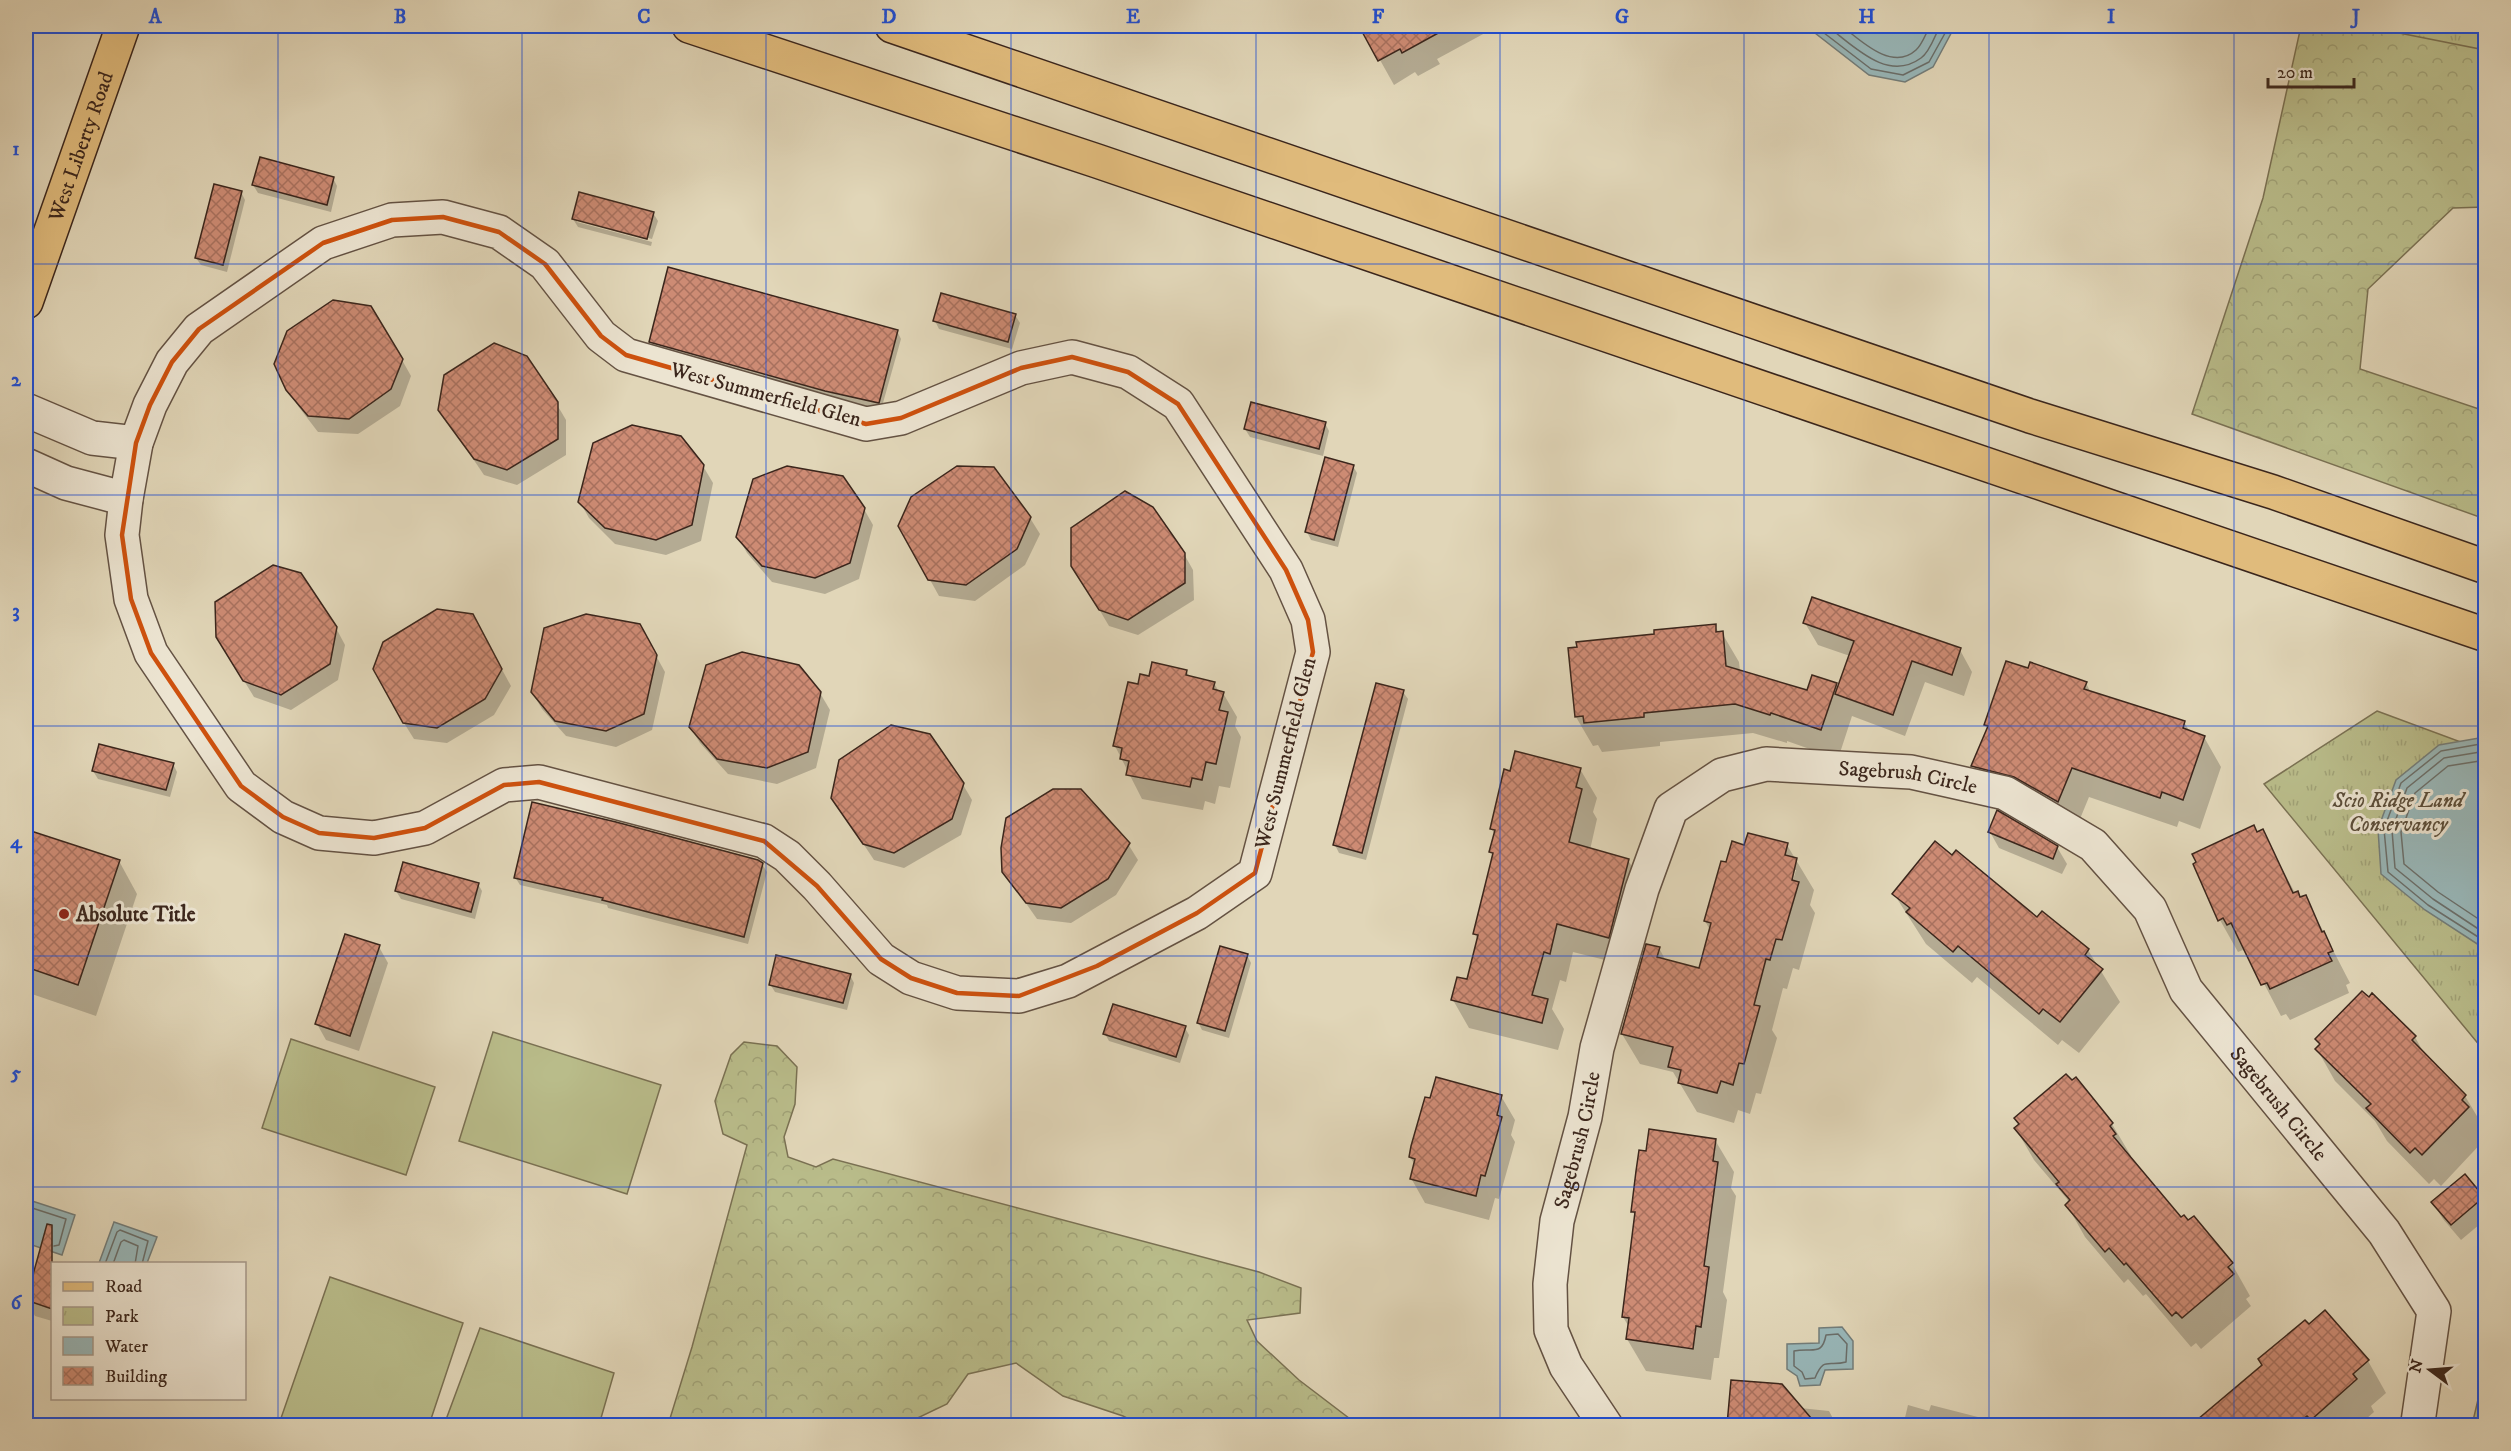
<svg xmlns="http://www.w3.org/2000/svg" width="2511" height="1451" font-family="'IM FELL DW Pica',serif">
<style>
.grass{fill:#b9bc8a;stroke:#7a7153;stroke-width:1.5}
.forest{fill:url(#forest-crowns);stroke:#7a7153;stroke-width:1.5}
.park{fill:url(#park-tufts);stroke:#7a7153;stroke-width:1.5}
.water{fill:#98b7b9;stroke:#737d7a;stroke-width:1.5}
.shadow{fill:#0003;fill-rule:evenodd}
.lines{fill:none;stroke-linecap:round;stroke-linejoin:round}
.shore{stroke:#6a6e6a;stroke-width:1.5}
.building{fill:url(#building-cross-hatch);stroke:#3b261c;stroke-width:1.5}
.minor-casing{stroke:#645243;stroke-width:36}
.major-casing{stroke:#3b261c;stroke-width:36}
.highway-casing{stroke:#3b261c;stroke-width:36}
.minor{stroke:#ece4d1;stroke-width:33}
.major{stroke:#e0bb7c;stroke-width:33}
.highway{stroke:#e0bb7c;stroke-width:33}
.marked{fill:none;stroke:#ce510e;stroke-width:4.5;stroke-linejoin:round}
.grid{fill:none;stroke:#1d4ed8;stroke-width:1.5;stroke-opacity:0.55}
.poi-dot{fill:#8f2418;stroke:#ece4d1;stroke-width:2}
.labels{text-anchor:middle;stroke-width:6;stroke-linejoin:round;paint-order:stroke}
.street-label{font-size:21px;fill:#3b261c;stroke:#ece4d1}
.park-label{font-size:21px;font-style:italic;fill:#5a4c38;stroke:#ece4d1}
.poi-label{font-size:21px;font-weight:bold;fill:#3b261c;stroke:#ece4d1;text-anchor:start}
.neatline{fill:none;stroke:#1d4ed8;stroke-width:2}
.grid-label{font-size:20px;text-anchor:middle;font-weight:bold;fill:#1d4ed8}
</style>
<defs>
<pattern id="forest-crowns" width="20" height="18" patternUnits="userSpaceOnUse" patternTransform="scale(1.5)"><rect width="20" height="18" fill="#b9bc8a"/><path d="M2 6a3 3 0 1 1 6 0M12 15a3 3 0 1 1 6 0" fill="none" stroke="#a0a176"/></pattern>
<pattern id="park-tufts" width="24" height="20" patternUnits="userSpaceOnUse" patternTransform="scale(1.5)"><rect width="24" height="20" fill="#b9bc8a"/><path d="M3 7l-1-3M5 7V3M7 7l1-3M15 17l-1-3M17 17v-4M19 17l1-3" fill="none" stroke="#a0a176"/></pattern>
<pattern id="building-cross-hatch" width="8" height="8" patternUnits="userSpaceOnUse" patternTransform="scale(1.5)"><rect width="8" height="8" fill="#cd8b74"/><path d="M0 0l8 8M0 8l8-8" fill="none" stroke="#a8715e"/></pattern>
</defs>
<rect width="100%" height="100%" fill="#e1d6b8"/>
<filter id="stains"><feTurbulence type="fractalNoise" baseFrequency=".00333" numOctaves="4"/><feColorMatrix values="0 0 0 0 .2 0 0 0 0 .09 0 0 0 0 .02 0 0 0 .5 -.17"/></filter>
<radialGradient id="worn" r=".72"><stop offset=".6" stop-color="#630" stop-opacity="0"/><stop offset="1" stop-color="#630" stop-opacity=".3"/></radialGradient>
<g class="grass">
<polygon points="493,1032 661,1085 627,1194 459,1141"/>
<polygon points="291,1039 435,1087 406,1175 262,1128"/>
<polygon points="330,1277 463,1323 429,1425 292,1426 280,1421"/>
<polygon points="480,1328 614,1373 599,1425 444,1425"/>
</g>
<g class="forest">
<polygon points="2301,26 2485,26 2485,207 2453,208 2368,289 2360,369 2485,411 2485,519 2192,414 2263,198"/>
<polygon points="744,1042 777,1046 797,1067 795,1104 784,1137 788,1157 816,1167 833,1159 1259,1272 1301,1288 1300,1313 1247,1320 1257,1341 1299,1380 1358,1425 1140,1425 1123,1416 1063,1396 1016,1363 968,1374 947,1404 903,1425 668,1425 692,1347 747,1145 723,1134 715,1101 731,1055"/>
</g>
<g class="park">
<polygon points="2364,26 2485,26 2485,50"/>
<polygon points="2377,711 2485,751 2485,1052 2264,784"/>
<polygon points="2485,1370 2485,1425 2472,1425"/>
</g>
<g class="water">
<polygon points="1806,26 1955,26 1933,67 1905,82 1869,75"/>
<polygon points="2485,737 2486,737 2485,949 2425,910 2381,874 2378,829 2396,780 2439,745"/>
<polygon points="26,1199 75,1215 62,1255 26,1243"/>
<polygon points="114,1222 157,1237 147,1263 99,1263"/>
<polygon points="1842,1327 1853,1341 1853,1369 1825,1370 1820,1385 1800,1386 1797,1376 1787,1369 1787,1344 1819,1343 1819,1328"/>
</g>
<g class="shadow">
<polygon points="1361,26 1498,26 1437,59 1440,64 1418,76 1415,72 1394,85"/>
<polygon points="333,178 337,186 331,212 258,193 253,185"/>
<polygon points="241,192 245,200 227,272 201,265 196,258"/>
<polygon points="653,213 658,221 652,239 577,219 577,222 652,242 651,246 578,227 573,219"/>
<polygon points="1015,315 1020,323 1012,349 939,329 935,321"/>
<polygon points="897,331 901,339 881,410 655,349 650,342"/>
<polygon points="402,360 411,376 400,406 358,434 318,432 298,406 288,389"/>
<polygon points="556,403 566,420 566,455 517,485 484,475 440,410"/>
<polygon points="1325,423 1329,431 1323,456 1250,437 1245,429"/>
<polygon points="703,466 713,483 701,541 666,555 615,544 589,518 580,502"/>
<polygon points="1353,466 1357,473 1338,547 1311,540 1307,532"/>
<polygon points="864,509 873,525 859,579 825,594 772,582 747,553 738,537"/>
<polygon points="1030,518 1040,534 1025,565 975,601 939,596 900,526"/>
<polygon points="1184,554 1193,570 1194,600 1138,635 1109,626 1083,582"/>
<polygon points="1805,623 1960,650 1972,672 1964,696 1925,682 1905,736 1852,716 1838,759 1787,741 1787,743 1753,733 1660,742 1660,746 1602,752 1598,745 1593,746 1576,717 1656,635 1715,626 1719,633 1722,633 1739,662 1740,671 1808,692 1836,685 1839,689 1850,656 1818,645"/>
<polygon points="639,625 665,672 652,730 616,747 566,736 542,709 532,692"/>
<polygon points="336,628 345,645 338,680 291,710 254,697 227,653"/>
<polygon points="481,631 511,686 494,715 447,743 414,739 404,723"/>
<polygon points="1186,671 1190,677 1214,683 1219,692 1223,693 1237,717 1235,726 1241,737 1230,788 1219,786 1215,804 1205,801 1203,810 1142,799 1115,746 1139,686 1150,678"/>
<polygon points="2086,683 2091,693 2184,722 2190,732 2204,737 2221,767 2200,829 2179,821 2177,827 2089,797 2075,831 1990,796 1973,766 1988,729 1986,725"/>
<polygon points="1403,692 1408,699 1366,860 1339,853 1335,845"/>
<polygon points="820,693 830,710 816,768 777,784 728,774 700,743 690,727"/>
<polygon points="173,764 177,772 170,797 98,779 93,771"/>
<polygon points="1580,769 1597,798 1593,812 1597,819 1590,850 1628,860 1645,889 1625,965 1573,952 1566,982 1560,980 1552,1009 1564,1029 1558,1050 1469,1028 1453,1000 1468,981 1478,940 1475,934 1494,857 1491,852 1495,835 1491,828"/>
<polygon points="962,783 972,800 961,835 904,868 874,860 833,798"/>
<polygon points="2262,831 2295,893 2300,898 2305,896 2350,983 2346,985 2349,993 2290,1020 2286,1014 2281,1016 2249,955 2247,956 2243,950 2238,952 2220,920 2195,864"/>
<polygon points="1990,832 2057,847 2067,864 2062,874 1999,848"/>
<polygon points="32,833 119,861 137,894 96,1016 26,992 26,852"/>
<polygon points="1128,844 1138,860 1116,895 1071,923 1037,919 1004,872"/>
<path d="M 1787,845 L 1814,890 L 1810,905 L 1815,913 L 1799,970 L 1793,968 L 1787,989 L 1783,988 L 1772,1030 L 1777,1038 L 1761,1094 L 1756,1093 L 1750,1114 L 1738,1110 L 1734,1123 L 1697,1112 L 1673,1072 L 1640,1064 L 1622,1034 L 1659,948 L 1666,961 L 1700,969 L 1710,930 L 1705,921 L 1727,864 L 1745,847 ZM 1793,870 L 1796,870 L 1791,887 Z"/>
<polygon points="762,864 767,872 748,944 608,908 607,905 520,885 515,877"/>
<polygon points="478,884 482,891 475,919 401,899 396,891"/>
<polygon points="1894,894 2037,919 2088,950 2120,1002 2079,1053 2062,1040 2058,1045 1977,977 1972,983 1926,944"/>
<polygon points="379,947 388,963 359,1051 326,1040 317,1024"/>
<polygon points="1247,955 1251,963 1229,1038 1202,1030 1198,1022"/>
<polygon points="850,975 854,983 847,1010 775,992 770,984"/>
<polygon points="1185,1028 1189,1035 1180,1063 1109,1041 1105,1034"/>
<polygon points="2415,1037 2426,1057 2465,1096 2484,1128 2481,1131 2486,1138 2441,1186 2434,1179 2429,1184 2387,1141 2375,1121 2335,1081 2317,1049 2321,1046 2317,1039"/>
<polygon points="2076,1079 2112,1124 2131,1156 2129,1158 2181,1219 2188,1222 2193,1218 2232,1264 2250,1296 2246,1299 2251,1306 2201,1349 2196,1343 2191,1347 2146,1294 2143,1296 2128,1279 2124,1283 2085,1237 2067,1205 2069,1203 2067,1199 2034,1160 2016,1129"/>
<polygon points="1501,1096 1515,1120 1511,1135 1515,1142 1499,1199 1495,1198 1489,1220 1425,1203 1411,1178 1415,1165 1410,1157"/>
<polygon points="1715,1140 1734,1172 1731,1188 1736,1196 1723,1292 1727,1300 1719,1358 1714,1358 1711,1380 1646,1371 1627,1339 1629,1327 1623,1317 1636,1218 1633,1212 1647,1152"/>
<polygon points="2483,1197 2486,1202 2486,1219 2461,1240 2443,1219 2433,1203"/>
<polygon points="37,1262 52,1267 52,1321 35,1316 26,1300"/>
<polygon points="2325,1312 2368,1361 2386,1393 2371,1406 2374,1412 2358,1426 2193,1426"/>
<polygon points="1732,1382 1800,1408 1829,1411 1837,1426 1729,1426"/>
<polygon points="1908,1405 1929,1411 1931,1405 2013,1426 1903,1426"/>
</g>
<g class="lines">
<g class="shore">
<polyline points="1815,26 1871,69 1903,75 1929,62 1949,26"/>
<path d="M 1827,26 C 1853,45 1887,83 1921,58 C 1930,52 1935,35 1940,26"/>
<path d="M 1842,26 C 1860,40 1892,72 1916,50 C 1922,45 1926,33 1930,26"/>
<polyline points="2486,743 2441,751 2401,783 2384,829 2388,872 2428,905 2486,942"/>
<polyline points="2486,751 2444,758 2407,788 2392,830 2395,868 2433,899 2486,934"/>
<polyline points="2486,760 2448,766 2415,793 2401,832 2404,864 2438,892 2486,924"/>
<polyline points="26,1206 66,1219 59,1245 54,1246"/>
<polyline points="105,1264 117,1232 120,1230 148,1241 142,1264"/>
<polyline points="113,1264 121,1242 124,1240 138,1246 135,1264"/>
<path d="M 1838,1334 L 1847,1344 L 1846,1362 C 1828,1367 1824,1356 1815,1378 L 1805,1379 L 1802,1372 L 1794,1366 L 1794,1351 C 1812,1347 1822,1357 1826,1335 Z"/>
</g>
</g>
<g class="building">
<polygon points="1359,26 1451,26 1402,53 1400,49 1378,61"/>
<polygon points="260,157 334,177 327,205 252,185"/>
<polygon points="214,184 242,191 223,265 195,258"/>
<polygon points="579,192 654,212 647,239 572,219"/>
<polygon points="668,267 898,330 879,403 825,391 649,342"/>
<polygon points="941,293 1016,314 1008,342 933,321"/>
<polygon points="333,300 371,306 403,359 391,389 349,419 308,416 286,390 274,364 287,331"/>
<polygon points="494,343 527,356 558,402 558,439 507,470 474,459 438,410 444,375"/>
<polygon points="1251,402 1326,422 1319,449 1244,429"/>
<polygon points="632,425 681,436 704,465 692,525 656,540 605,528 578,502 593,443"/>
<polygon points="1325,457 1354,465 1334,540 1305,532"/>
<polygon points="787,466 843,476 865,508 850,563 815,578 762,566 736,537 753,479"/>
<polygon points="957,466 994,467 1031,517 1017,549 966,585 928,580 898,526 911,497"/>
<polygon points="1125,491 1153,507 1185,553 1185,583 1128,620 1099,610 1071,566 1071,528"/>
<polygon points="273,565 301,573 337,627 330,664 281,695 243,681 216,637 215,602"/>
<polygon points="1812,597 1961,648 1952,675 1912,661 1893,715 1835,694 1854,641 1803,623"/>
<polygon points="437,609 473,614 502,669 485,699 437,728 403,723 373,669 383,642"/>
<polygon points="586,614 640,624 657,655 644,714 606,731 555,721 531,692 544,628"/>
<polygon points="1716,624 1716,632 1723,631 1726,666 1807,690 1812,675 1837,683 1821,730 1771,713 1770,715 1735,704 1644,713 1644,717 1584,723 1583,716 1575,717 1568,648 1577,647 1576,642 1654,634 1654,630"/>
<polygon points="742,652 799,665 821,692 808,752 767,768 717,759 689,727 706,665"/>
<polygon points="2006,661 2028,668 2030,662 2087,682 2084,689 2185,721 2183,728 2205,736 2183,800 2162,792 2160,798 2072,768 2058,802 2014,777 1971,766 1988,726 1984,725"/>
<polygon points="1152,662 1187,670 1186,675 1215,682 1213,689 1224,692 1219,710 1228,712 1216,764 1206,762 1202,780 1192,778 1190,787 1126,775 1129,761 1120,759 1122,748 1113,746 1128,682 1138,684 1140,674 1149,676"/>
<polygon points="1376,683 1404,690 1362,853 1333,845"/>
<polygon points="891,725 930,734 964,783 952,819 894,853 863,844 831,798 839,760"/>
<polygon points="99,744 174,763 166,790 92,771"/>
<polygon points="1515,751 1581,768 1576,787 1582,789 1569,842 1629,859 1609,938 1557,924 1550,954 1544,952 1532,995 1548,999 1542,1023 1451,1000 1457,977 1467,979 1478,935 1473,934 1493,853 1489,852 1495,830 1490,829 1504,769 1510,771"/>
<polygon points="1053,789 1081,789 1130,843 1108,879 1061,908 1026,903 1002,872 1001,848 1006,818"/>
<polygon points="532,802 616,822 758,860 763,863 744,937 602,900 603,898 514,878"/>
<polygon points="1997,810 2058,846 2053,859 1988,832"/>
<polygon points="2254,825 2257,832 2263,829 2293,893 2298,891 2300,897 2306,895 2322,932 2324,931 2333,951 2328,953 2332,961 2270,989 2267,983 2261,985 2231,923 2227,925 2223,918 2218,921 2193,864 2196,862 2192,854"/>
<polygon points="31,831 120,860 78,985 26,967 26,847"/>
<polygon points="1748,833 1788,843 1785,855 1797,858 1792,880 1799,882 1782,940 1776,939 1770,960 1766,959 1754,1005 1760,1006 1744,1064 1739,1063 1733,1085 1721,1081 1717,1093 1678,1083 1681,1070 1668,1067 1673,1047 1621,1034 1646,944 1660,947 1657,957 1699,968 1711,923 1704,921 1721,861 1726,862 1732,841 1744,845"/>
<polygon points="1935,841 1952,855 1956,850 2037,917 2042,911 2089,949 2085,955 2103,969 2060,1022 2043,1009 2039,1014 1958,946 1953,952 1906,912 1910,908 1892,894"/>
<polygon points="403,862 479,883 471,912 395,891"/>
<polygon points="345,934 380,945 350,1036 315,1024"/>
<polygon points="1220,946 1248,954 1225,1031 1197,1023"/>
<polygon points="776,955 851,974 843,1003 769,985"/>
<polygon points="2362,991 2369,997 2372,993 2416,1036 2412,1040 2466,1095 2462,1100 2469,1107 2422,1155 2415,1148 2410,1153 2366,1108 2371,1104 2315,1049 2320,1044 2315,1039"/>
<polygon points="1113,1004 1186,1026 1176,1057 1103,1034"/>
<polygon points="2066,1074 2072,1080 2076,1077 2113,1123 2110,1126 2116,1134 2113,1136 2181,1217 2184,1215 2188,1220 2194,1216 2233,1263 2228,1267 2234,1274 2182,1318 2176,1312 2172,1316 2126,1263 2124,1265 2109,1248 2105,1252 2065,1205 2070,1200 2056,1184 2059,1182 2014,1128 2019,1124 2014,1118"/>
<polygon points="1436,1077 1502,1095 1497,1115 1502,1117 1485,1176 1481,1175 1476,1196 1410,1179 1415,1159 1409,1157 1411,1146 1425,1097 1430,1098"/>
<polygon points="1649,1129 1716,1139 1713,1161 1718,1162 1704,1266 1709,1267 1701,1327 1696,1326 1693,1349 1626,1339 1629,1318 1622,1317 1635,1212 1631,1212 1636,1171 1639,1150 1646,1151"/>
<polygon points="2465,1174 2484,1197 2451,1225 2431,1202"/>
<polygon points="47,1224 52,1225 52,1309 26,1300"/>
<polygon points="2325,1310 2369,1360 2353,1374 2357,1379 2311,1420 2307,1416 2296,1425 2191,1425 2262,1365 2258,1359 2305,1320 2309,1324"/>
<polygon points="1731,1380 1782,1384 1817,1425 1727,1425"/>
</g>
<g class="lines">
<g class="minor-casing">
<g id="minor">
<polygon points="443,217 499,232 545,264 601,336 626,355 866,424 901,418 1021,368 1072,357 1128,372 1178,404 1286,570 1308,620 1313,652 1255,873 1197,913 1068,981 1019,996 957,993 911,978 881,959 817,886 787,856 764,841 539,782 504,785 425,828 374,838 319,833 283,817 241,786 151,653 131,599 122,535 126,499 136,443 150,405 172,362 199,329 323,243 392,220"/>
<polyline points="26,410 92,438 136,443"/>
<polyline points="26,465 66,483 126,499"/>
<path id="s1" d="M 1606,1426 L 1566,1366 L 1551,1330 L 1550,1284 L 1557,1221 L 1585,1117 L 1597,1048 L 1642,889 L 1671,809 L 1722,775 L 1766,764 L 1911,772 L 2005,793 L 2093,845 L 2150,909 L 2186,990 L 2384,1232 L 2434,1311 L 2418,1422 L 2416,1426"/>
</g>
</g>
<g class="major-casing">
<g id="major">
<path id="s2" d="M 26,302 L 123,26"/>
</g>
</g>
<g class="highway-casing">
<g id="highway">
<polyline points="689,26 1097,161 2486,635"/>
<polyline points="892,26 2030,416 2273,492 2486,567"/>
</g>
</g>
<use href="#minor" class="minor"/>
<use href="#major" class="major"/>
<use href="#highway" class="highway"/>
</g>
<path class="marked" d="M 443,217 L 499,232 L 545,264 L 601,336 L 626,355 L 866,424 L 901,418 L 1021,368 L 1072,357 L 1128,372 L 1178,404 L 1286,570 L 1308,620 L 1313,652 L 1255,873 L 1197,913 L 1097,966 L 1019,996 L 957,993 L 911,978 L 881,959 L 817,886 L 764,841 L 539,782 L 504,785 L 425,828 L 374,838 L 319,833 L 283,817 L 241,786 L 151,653 L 131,599 L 122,535 L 136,443 L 150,405 L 172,362 L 199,329 L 323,243 L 392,220 Z"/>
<path class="grid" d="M 278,26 L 278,1426M 522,26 L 522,1426M 766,26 L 766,1426M 1011,26 L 1011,1426M 1256,26 L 1256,1426M 1500,26 L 1500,1426M 1744,26 L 1744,1426M 1989,26 L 1989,1426M 2234,26 L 2234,1426M 26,264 L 2486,264M 26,495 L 2486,495M 26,726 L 2486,726M 26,956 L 2486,956M 26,1187 L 2486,1187"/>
<circle class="poi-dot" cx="64" cy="914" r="6"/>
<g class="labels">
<g class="street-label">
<text dy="7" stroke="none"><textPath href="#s2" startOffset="165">West Liberty Road</textPath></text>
<text transform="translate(766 394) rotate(15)" y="7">West Summerfield Glen</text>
<text transform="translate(1285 753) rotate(-76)" y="7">West Summerfield Glen</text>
<text dy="7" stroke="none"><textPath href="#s1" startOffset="898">Sagebrush Circle</textPath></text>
<text dy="7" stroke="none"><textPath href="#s1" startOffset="1420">Sagebrush Circle</textPath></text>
<text dy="7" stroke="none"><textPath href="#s1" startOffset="304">Sagebrush Circle</textPath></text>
</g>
<g class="park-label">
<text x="2398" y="807">Scio Ridge Land<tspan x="2398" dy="24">Conservancy</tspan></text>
</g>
<g class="poi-label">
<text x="76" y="921">Absolute Title</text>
</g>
</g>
<rect width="2511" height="1451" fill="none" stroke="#e1d6b8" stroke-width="66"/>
<rect x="51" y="1262" width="195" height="138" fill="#ece4d1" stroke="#a59889" stroke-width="1.5"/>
<rect x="63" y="1282" width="30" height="9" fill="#e0bb7c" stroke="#a59889" stroke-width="1.5"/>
<text x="105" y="1292" font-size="18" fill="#3b261c">Road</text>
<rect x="63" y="1307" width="30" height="18" fill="url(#park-tufts)" stroke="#a59889" stroke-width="1.5"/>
<text x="105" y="1322" font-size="18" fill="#3b261c">Park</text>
<rect x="63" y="1337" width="30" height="18" fill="#98b7b9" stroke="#a59889" stroke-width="1.5"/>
<text x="105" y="1352" font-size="18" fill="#3b261c">Water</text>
<rect x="63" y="1367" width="30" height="18" fill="url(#building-cross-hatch)" stroke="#a59889" stroke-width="1.5"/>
<text x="105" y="1382" font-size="18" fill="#3b261c">Building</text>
<g transform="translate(2430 1370) rotate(286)" stroke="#ece4d1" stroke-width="4.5" paint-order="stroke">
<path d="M0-4.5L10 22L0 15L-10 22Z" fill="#3b261c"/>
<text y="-9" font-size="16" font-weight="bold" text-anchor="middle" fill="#3b261c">N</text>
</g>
<path d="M2268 78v9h86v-9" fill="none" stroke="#3b261c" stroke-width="3"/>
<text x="2277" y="78" font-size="18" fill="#3b261c" stroke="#ece4d1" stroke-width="4.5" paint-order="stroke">20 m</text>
<rect x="33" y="33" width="2445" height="1385" class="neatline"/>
<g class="grid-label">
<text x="155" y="23">A</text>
<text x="400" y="23">B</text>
<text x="644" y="23">C</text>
<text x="889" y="23">D</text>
<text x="1133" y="23">E</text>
<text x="1378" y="23">F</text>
<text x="1622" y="23">G</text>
<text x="1867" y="23">H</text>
<text x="2111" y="23">I</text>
<text x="2356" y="23">J</text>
<text x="16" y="155">1</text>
<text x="16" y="386">2</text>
<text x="16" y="617">3</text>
<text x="16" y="848">4</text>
<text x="16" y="1079">5</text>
<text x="16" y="1309">6</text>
</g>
<rect width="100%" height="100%" filter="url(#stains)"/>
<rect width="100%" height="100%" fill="url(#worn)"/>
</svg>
